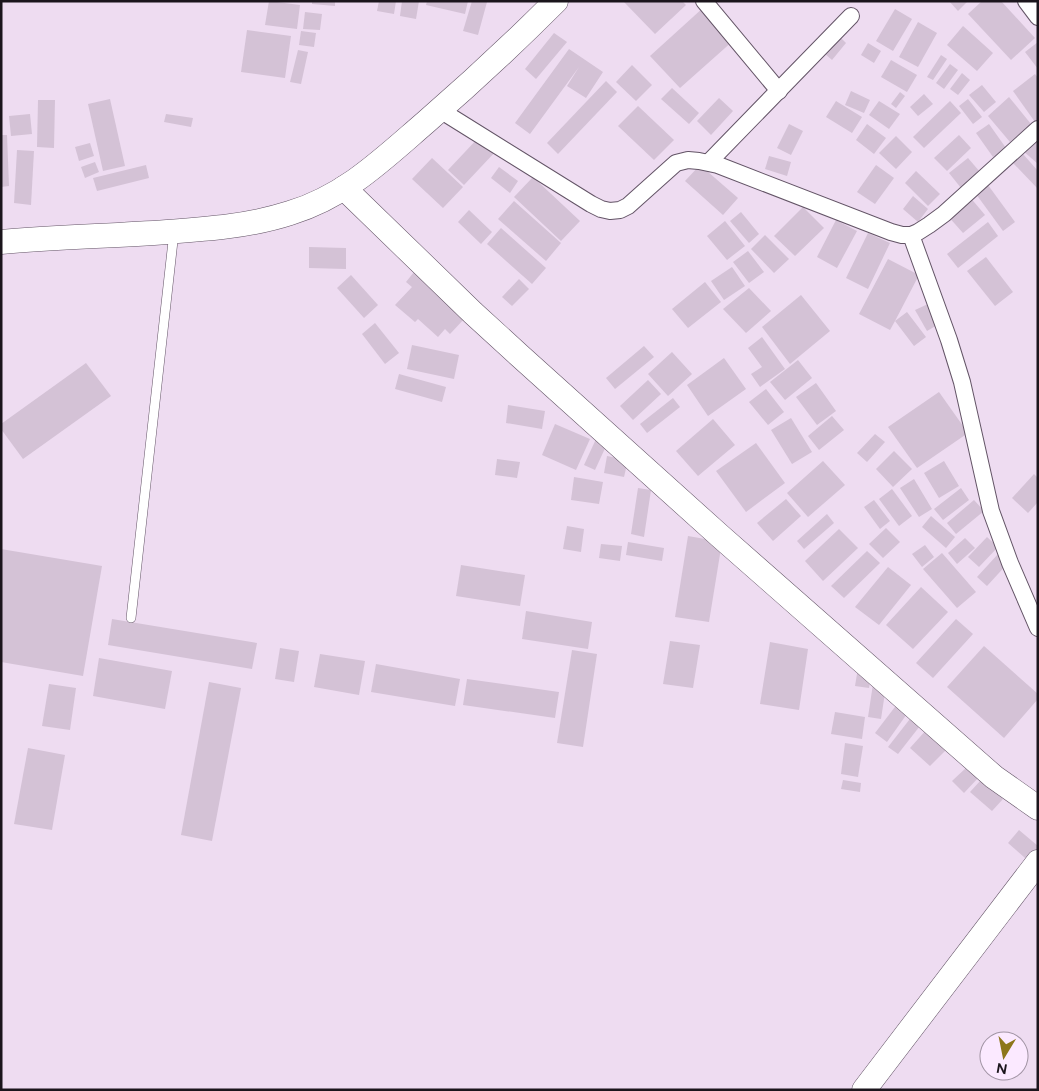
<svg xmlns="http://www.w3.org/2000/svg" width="1039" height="1091" font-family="Figtree,sans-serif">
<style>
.building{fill:#d4c2d6}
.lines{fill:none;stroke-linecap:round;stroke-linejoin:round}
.lane-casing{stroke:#635466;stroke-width:10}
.street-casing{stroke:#635466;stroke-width:18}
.secondary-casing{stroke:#635466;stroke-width:25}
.lane{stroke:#fff;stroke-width:9}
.street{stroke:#fff;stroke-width:16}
.secondary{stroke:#fff;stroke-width:24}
</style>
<rect width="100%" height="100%" fill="#eedcf1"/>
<g class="building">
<polygon points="269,1 300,5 297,29 265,25"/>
<polygon points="312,1 335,1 335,6 312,4"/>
<polygon points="379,1 396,1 394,14 377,11"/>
<polygon points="402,1 419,1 416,19 400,16"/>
<polygon points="427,1 468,1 465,14 426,5"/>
<polygon points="472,1 487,2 478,35 463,31"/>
<polygon points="623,1 682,1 686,5 655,34"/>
<polygon points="949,1 968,1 958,11"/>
<polygon points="982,1 1001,1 1035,38 1011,60 968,14"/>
<polygon points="704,7 734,40 680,88 650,56"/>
<polygon points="895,9 912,19 893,51 876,41"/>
<polygon points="305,12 322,14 320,30 303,29"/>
<polygon points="918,22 937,33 918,67 899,57"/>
<polygon points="963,26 993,53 977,71 947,45"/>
<polygon points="247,30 291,36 285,78 241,72"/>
<polygon points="301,31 316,33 314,47 299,45"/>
<polygon points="554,33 567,42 536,79 525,69"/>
<polygon points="839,36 846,43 832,60 824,53"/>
<polygon points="1038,42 1038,69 1025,52"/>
<polygon points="868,43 881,51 874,63 861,55"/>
<polygon points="569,49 603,72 586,98 567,86 579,67 530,134 515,123"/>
<polygon points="298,50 308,52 301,84 290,82"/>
<polygon points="941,55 947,59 933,80 927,77"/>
<polygon points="891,60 917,75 907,92 881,77"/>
<polygon points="950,64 958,70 944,89 936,83"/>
<polygon points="632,65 652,85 636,101 616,82"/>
<polygon points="962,73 970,80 958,95 950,89"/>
<polygon points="1035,74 1038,78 1038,121 1035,122 1013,91"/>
<polygon points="606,81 617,92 558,154 547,143"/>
<polygon points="982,85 996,102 984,112 969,95"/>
<polygon points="672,88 699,113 689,124 661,99"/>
<polygon points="851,91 870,100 864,113 845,105"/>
<polygon points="900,92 905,96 896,108 891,104"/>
<polygon points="924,94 933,104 918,116 910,107"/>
<polygon points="1009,97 1031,124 1010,142 988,116"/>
<polygon points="719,98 733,111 711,135 697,121"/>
<polygon points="110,99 125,166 103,171 88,104"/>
<polygon points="968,99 982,117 973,124 959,106"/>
<polygon points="38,100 55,100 54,148 37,147"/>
<polygon points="836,101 862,117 852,133 826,117"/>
<polygon points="879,101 900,114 889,129 869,115"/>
<polygon points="950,101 961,113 924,148 913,137"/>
<polygon points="638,106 674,140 654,160 618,126"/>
<polygon points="30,114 32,134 11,136 9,116"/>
<polygon points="166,114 193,118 191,127 164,122"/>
<polygon points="789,124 803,131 791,155 777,148"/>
<polygon points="867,124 886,138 874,154 856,140"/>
<polygon points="989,124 1006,148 993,157 976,133"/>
<polygon points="1038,133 1038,164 1022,150"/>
<polygon points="1,135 7,135 9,186 1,187"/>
<polygon points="959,135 971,148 947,171 934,158"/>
<polygon points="480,136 496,151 464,185 448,170"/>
<polygon points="896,136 912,152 896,169 879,153"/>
<polygon points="90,143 94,156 79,161 75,147"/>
<polygon points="17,150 34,151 31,205 14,203"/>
<polygon points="1023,154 1038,171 1038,189 1013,163"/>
<polygon points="769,156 791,162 787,176 765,169"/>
<polygon points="432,158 463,187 443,208 412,179"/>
<polygon points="968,158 980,172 961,188 949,173"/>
<polygon points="95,162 99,172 85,178 81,167"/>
<polygon points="146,165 149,178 97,191 93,178"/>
<polygon points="700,165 738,198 723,215 685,181"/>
<polygon points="876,165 894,178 875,204 857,192"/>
<polygon points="499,167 518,181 510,193 491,178"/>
<polygon points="916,171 940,194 928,206 905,183"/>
<polygon points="533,177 580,221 561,241 514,197"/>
<polygon points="988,185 1015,222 1003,231 976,194"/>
<polygon points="913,196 928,209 918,222 903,209"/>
<polygon points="969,196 985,215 963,233 947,215"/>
<polygon points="514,201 561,243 546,261 498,219"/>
<polygon points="803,207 824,228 795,256 774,236"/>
<polygon points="469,210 492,232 481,244 458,222"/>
<polygon points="741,212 759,234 749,243 730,221"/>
<polygon points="836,220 857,231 837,268 817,257"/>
<polygon points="725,221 745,246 727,260 707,236"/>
<polygon points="988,222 998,236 958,268 947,254"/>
<polygon points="501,228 546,268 532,284 487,244"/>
<polygon points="868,233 890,243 868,289 846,278"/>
<polygon points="765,235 789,259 774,273 751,249"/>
<polygon points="309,247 346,248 346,269 309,268"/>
<polygon points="748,251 764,272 749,283 733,262"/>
<polygon points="986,257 1013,292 995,306 967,271"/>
<polygon points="888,259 919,275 895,321 907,312 926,337 914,346 895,321 890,330 859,314"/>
<polygon points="732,267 745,286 724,300 711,281"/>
<polygon points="414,272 465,318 450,334 445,329 438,337 418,319 415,322 395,305 412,287 406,282"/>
<polygon points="351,275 378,305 364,318 337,288"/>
<polygon points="519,279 529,289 512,306 502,297"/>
<polygon points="705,282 721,302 688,328 672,309"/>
<polygon points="749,288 771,311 746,333 723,309"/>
<polygon points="801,295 830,331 790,364 762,327"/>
<polygon points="928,304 939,324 927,331 915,310"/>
<polygon points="375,323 399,353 385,364 362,334"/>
<polygon points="762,337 785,369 760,387 751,374 762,367 748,348"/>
<polygon points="412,345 459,355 454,379 407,369"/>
<polygon points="644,346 654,357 615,389 606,378"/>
<polygon points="672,352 692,374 668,396 648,374"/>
<polygon points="724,358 746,389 708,416 687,385"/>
<polygon points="798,360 812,378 785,400 770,382"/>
<polygon points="86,363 111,396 23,459 1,429 1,424"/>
<polygon points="399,374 446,387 442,402 395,389"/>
<polygon points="648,380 661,394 633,420 620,406"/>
<polygon points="816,383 836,411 817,425 796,397"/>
<polygon points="766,389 784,412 768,425 749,402"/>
<polygon points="939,392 968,433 917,468 888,427"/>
<polygon points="673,398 680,407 647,433 640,424"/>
<polygon points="508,405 545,411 542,429 506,423"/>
<polygon points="832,416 844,430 819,450 808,436"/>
<polygon points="791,418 812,452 792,464 771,430"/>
<polygon points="713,419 735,445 698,476 676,451"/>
<polygon points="555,424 590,439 576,470 542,455"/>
<polygon points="875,434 885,442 867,462 857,453"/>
<polygon points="596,439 607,444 595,470 584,465"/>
<polygon points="756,443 785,483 746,512 716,471"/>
<polygon points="894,451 912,469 893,487 876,469"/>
<polygon points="607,456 628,460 624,477 604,473"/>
<polygon points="497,459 520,462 517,478 495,475"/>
<polygon points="823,461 845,485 808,517 787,493"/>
<polygon points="944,461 959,486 939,498 924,473"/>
<polygon points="1034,474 1038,478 1038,502 1028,513 1012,498"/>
<polygon points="574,477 603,482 599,504 571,500"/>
<polygon points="914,479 932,509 919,517 900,488"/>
<polygon points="638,488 651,490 644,537 631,534"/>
<polygon points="961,488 969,500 943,520 934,509"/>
<polygon points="892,489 912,516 899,526 879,499"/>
<polygon points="786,499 801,516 773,541 757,523"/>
<polygon points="874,500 890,521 880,529 864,507"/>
<polygon points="974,500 984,511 956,534 947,523"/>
<polygon points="827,514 834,523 804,549 797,541"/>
<polygon points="931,516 955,537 946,548 922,527"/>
<polygon points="567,526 584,529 581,552 563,549"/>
<polygon points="886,528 900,542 883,558 869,544"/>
<polygon points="839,529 858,548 823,581 805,561"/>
<polygon points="688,536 722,542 709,622 675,617"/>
<polygon points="987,537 998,547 979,567 968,557"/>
<polygon points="965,538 975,548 957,564 948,553"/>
<polygon points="628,542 664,548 662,561 626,555"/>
<polygon points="601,544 622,546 620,561 599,558"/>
<polygon points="925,545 934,557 922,567 912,554"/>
<polygon points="1,549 102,566 83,676 1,662"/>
<polygon points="867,551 880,563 844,598 831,586"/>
<polygon points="942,553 976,592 957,608 923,569"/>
<polygon points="999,553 1009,562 987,586 977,577"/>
<polygon points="461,565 525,575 520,606 456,596"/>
<polygon points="888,567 911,585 879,625 855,607"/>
<polygon points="921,587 948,612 913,649 886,625"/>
<polygon points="526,611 592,622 588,649 522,639"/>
<polygon points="112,619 257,643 252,669 108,645"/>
<polygon points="956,619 973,634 933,678 916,663"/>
<polygon points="670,641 700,645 693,688 663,684"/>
<polygon points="770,642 808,649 799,710 760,704"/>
<polygon points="984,646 1038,694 1038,699 1004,738 947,687"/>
<polygon points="280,648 299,651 294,682 275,679"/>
<polygon points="572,650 597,654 583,747 557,743"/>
<polygon points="320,654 365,661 359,695 314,687"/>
<polygon points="99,658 172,671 165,709 93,696"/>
<polygon points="376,664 460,679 455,706 371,692"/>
<polygon points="858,668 872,670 869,688 855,686"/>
<polygon points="467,679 559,692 555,718 463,705"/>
<polygon points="209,682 241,688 212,841 181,835"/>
<polygon points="49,684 76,688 70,730 42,726"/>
<polygon points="873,684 886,686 881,719 868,717"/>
<polygon points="898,703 909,711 887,742 875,733"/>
<polygon points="835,712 865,717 862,739 831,734"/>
<polygon points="913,715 923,722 898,754 888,747"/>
<polygon points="928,728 949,747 930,766 910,748"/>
<polygon points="845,743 863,746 858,777 841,774"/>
<polygon points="28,748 65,755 52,830 14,824"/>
<polygon points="968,766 979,777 964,793 952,781"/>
<polygon points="843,780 861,783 860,792 841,789"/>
<polygon points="981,780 1003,799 992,811 970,792"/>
<polygon points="1019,830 1038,846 1038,859 1033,865 1008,843"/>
</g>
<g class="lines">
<g class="lane-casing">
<polyline id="lane" points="131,618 174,232"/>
</g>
<g class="street-casing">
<g id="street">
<polyline points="704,1 779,91"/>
<polyline points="1026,1 1038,17"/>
<polyline points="440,110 591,204 601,209 610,211 620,210 628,206 676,163 688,160 699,161 718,165 891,232 902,235 911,235 918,232 929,225 944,214 1038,129"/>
<polyline points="709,162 851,16"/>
<polyline points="911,235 949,340 962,382 991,511 1010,563 1038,628"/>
</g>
</g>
<g class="secondary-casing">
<g id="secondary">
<polyline points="344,188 473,313 520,356 720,536 994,777 1038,808"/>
<path d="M 1,242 C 56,237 112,236 167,232 C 208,229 250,226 290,213 C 346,196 383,159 426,122 C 471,83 514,43 556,1"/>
<polyline points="864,1090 1038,862"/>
</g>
</g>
<use href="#lane" class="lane"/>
<use href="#street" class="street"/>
<use href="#secondary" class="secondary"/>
</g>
<rect width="1039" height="1091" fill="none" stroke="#1b151c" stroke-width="5"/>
<g transform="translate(1004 1056) rotate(190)"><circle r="24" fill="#fbe9ff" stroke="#a194a4"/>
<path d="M0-4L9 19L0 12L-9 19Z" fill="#8d761b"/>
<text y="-8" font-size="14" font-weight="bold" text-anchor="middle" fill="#1b151c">N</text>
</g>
</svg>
